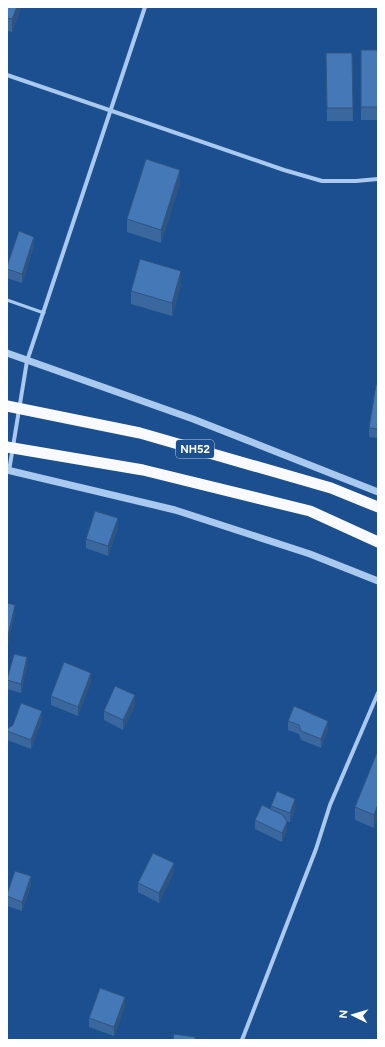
<svg xmlns="http://www.w3.org/2000/svg" width="385" height="1047" font-family="Figtree,sans-serif">
<style>
.lines{fill:none;stroke-linecap:round;stroke-linejoin:round}
.service{stroke:#a9c9ee;stroke-width:3}
.minor{stroke:#a9c9ee;stroke-width:4}
.tertiary{stroke:#a9c9ee;stroke-width:7}
.trunk-bridge{stroke:#f8faff;stroke-width:11}
.wall{fill:#3a679d}
.shaded-wall{fill:#305480}
.building{fill:#4478b7;stroke:#305480}
.labels{text-anchor:middle;stroke-width:3.5;stroke-linejoin:round;paint-order:stroke}
.shield{fill:#1b4f8f;stroke:#bbcadd;stroke-width:1}
.shield-label{font-size:11px;font-weight:bold;fill:#fff}
</style>
<rect width="100%" height="100%" fill="#1b4f8f"/>
<g class="lines">
<polyline class="service" points="7,300 44,313"/>
<g class="minor">
<polyline points="7,75 284,170 322,181 356,181 378,179"/>
<polyline points="9,471 27,361 145,7"/>
<polyline points="242,1040 316,849 330,805 378,693"/>
</g>
<g class="tertiary">
<polyline points="7,353 193,419 378,492"/>
<polyline points="7,470 175,510 310,554 378,581"/>
</g>
<g class="trunk-bridge">
<polyline points="7,406 140,433 331,488 378,507"/>
<polyline points="7,447 143,470 310,511 378,542"/>
</g>
</g>
<g class="wall">
<polygon points="7,7 21,7 12,32 7,31"/>
<rect x="361" y="50" width="17" height="70"/>
<polygon points="326,53 352,53 353,121 327,121"/>
<polygon points="180,183 161,243 127,232 127,219"/>
<polygon points="34,246 22,283 7,278 7,266"/>
<polygon points="181,284 172,316 131,304 131,291"/>
<polygon points="378,385 378,438 369,437 369,428"/>
<polygon points="118,528 108,556 86,548 86,539"/>
<polygon points="27,666 21,693 7,689 7,680"/>
<polygon points="91,682 78,716 51,705 51,696"/>
<polygon points="135,705 123,730 104,720 104,711"/>
<polygon points="42,720 31,749 7,740 7,731"/>
<polygon points="288,721 328,730 321,748 301,740 299,734 288,730"/>
<polygon points="378,750 374,828 355,820 355,807"/>
<polygon points="271,806 295,808 290,822 287,821 287,831 282,842 255,829 255,820 271,810"/>
<polygon points="174,872 159,903 138,892 138,883"/>
<polygon points="31,885 22,911 7,906 7,894"/>
<polygon points="125,1006 114,1036 89,1027 89,1018"/>
</g>
<g class="shaded-wall">
<polygon points="17,7 21,7 12,32 12,19"/>
<polygon points="180,170 180,183 161,243 161,230"/>
<polygon points="34,237 34,246 22,283 22,274"/>
<polygon points="181,271 181,284 172,316 172,303"/>
<polygon points="118,518 118,528 108,556 108,546"/>
<polygon points="15,605 15,614 7,649 7,640"/>
<polygon points="27,657 27,666 21,693 21,684"/>
<polygon points="91,673 91,682 78,716 78,707"/>
<polygon points="135,695 135,705 123,730 123,720"/>
<polygon points="42,711 42,720 31,749 31,740"/>
<polygon points="328,721 328,730 321,748 321,739"/>
<polygon points="295,799 295,808 290,822 290,813"/>
<polygon points="378,804 378,817 374,828 374,815"/>
<polygon points="287,822 287,831 282,842 282,833"/>
<polygon points="174,863 174,872 159,903 159,893"/>
<polygon points="31,876 31,885 22,911 22,902"/>
<polygon points="125,997 125,1006 114,1036 114,1027"/>
</g>
<g class="building">
<polygon points="7,7 17,7 12,19 7,18"/>
<rect x="361" y="50" width="17" height="57"/>
<polygon points="326,53 352,53 353,108 327,108"/>
<polygon points="146,159 180,170 161,230 127,219"/>
<polygon points="19,231 34,237 22,274 7,269 7,266"/>
<polygon points="140,259 181,271 172,303 131,291"/>
<polygon points="376,385 378,385 378,429 369,428"/>
<polygon points="95,511 118,518 108,546 86,539"/>
<polygon points="7,603 15,605 7,640"/>
<polygon points="14,654 27,657 21,684 7,680"/>
<polygon points="64,662 91,673 78,707 51,696"/>
<polygon points="115,686 135,695 123,720 104,711"/>
<polygon points="21,703 42,711 31,740 7,731 7,729 13,725"/>
<polygon points="294,706 328,721 321,739 301,731 299,725 288,721"/>
<polygon points="378,750 378,804 374,815 355,807"/>
<polygon points="277,791 295,799 290,813 271,806"/>
<polygon points="262,805 283,815 287,822 282,833 255,820"/>
<polygon points="153,853 174,863 159,893 138,883"/>
<polygon points="15,871 31,876 22,902 7,896 7,894"/>
<polygon points="100,988 125,997 114,1027 89,1018"/>
<polygon points="174,1034 195,1037 195,1040 173,1040"/>
</g>
<g class="labels">
<rect class="shield" x="176" y="440" width="38" height="18" rx="3"/>
<g class="shield-label">
<text x="195" y="453">NH52</text>
</g>
</g>
<rect width="385" height="1047" fill="none" stroke="#ffffff" stroke-width="16"/>
<g transform="translate(353 1015) rotate(275)" stroke="#1b4f8f" stroke-width="3" paint-order="stroke">
<path d="M0-3L7 15L0 10L-7 15Z" fill="#ffffff"/>
<text y="-6" font-size="11" font-weight="bold" text-anchor="middle" fill="#ffffff">N</text>
</g>
</svg>
